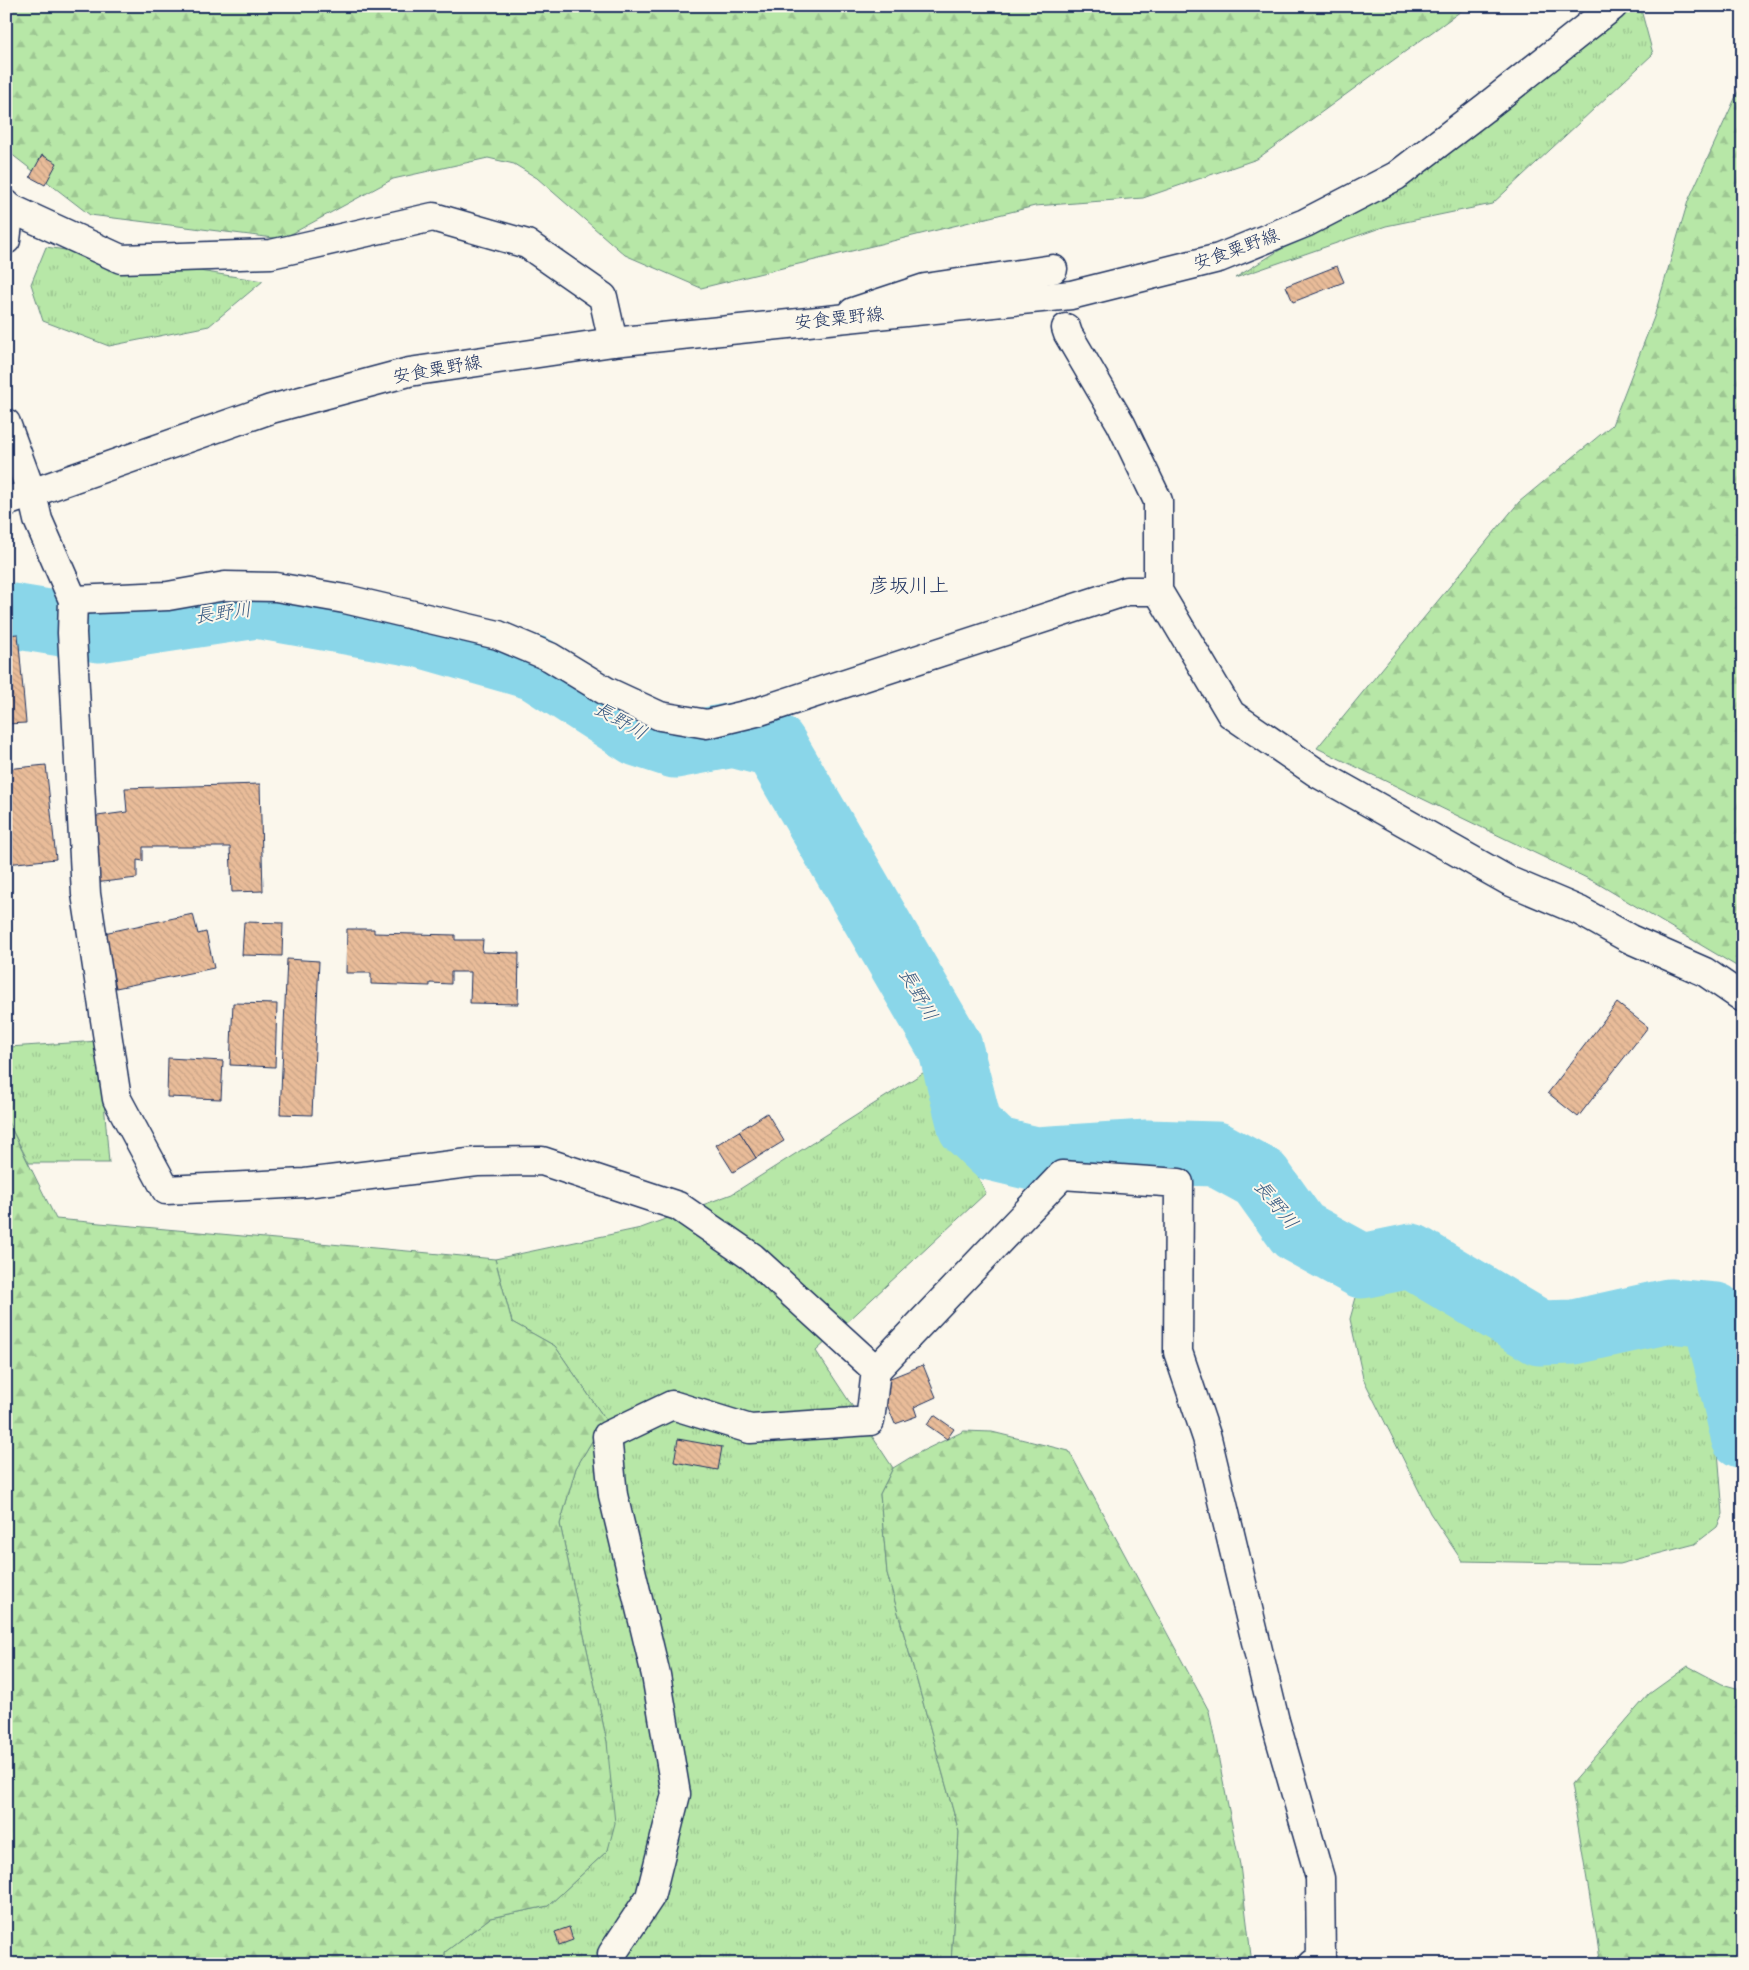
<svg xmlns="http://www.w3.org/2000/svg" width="1749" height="1970" font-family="'Shantell Sans','Klee One',sans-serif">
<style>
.grass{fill:url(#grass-tufts);stroke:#698b82}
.forest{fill:url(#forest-firs);stroke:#698b82}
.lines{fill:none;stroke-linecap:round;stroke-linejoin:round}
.river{stroke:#8ad6e9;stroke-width:65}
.building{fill:url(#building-back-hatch);stroke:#1b2f5e}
.minor-casing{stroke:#1b2f5e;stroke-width:31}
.major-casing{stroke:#1b2f5e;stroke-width:31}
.minor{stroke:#fbf7ec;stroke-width:28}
.major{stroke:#fbf7ec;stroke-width:28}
.labels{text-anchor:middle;stroke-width:4;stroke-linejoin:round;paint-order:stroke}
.street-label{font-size:18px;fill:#1b2f5e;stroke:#fbf7ec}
.water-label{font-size:19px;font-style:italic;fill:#375981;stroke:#fbf7ec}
.quarter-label{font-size:20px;fill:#1b2f5e;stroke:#fbf7ec}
</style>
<defs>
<pattern id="grass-tufts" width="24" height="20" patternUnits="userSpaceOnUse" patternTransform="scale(1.25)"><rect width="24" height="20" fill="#b7e7a7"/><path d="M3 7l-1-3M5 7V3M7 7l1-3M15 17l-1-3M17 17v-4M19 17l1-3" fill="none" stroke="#9dc692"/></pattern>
<pattern id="forest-firs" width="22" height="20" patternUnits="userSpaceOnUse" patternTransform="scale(1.25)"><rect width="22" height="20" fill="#b7e7a7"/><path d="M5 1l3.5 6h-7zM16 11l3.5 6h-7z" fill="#9dc692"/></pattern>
<pattern id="building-back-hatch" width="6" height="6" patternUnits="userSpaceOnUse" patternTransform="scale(1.25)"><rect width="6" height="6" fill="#e9bc99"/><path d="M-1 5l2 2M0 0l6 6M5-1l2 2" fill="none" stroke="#c7a286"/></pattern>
</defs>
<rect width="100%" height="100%" fill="#fbf7ec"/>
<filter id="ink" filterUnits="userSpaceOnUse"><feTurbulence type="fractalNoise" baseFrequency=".02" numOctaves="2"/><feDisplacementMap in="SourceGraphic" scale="10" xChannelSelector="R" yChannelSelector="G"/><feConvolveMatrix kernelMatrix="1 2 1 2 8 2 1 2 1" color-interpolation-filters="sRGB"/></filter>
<g filter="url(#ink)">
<g class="grass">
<polygon points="1636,6 1640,6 1653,54 1492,204 1386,226 1235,278 1513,104"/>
<polygon points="46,247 263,281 209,326 109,346 43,321 31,284"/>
<polygon points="6,1018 9,1047 99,1041 109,1163 29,1163 6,1118"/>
<polygon points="926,1071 986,1193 816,1351 893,1468 880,1494 887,1573 959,1832 951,1964 445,1964 445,1952 490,1918 548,1906 608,1850 607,1742 560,1524 576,1468 605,1419 555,1346 512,1322 495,1259 641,1228 732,1194"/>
<polygon points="1401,1265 1500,1340 1526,1352 1581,1351 1635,1334 1674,1327 1698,1340 1711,1363 1723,1514 1717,1527 1695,1544 1619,1564 1462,1561 1430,1513 1363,1378 1350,1319 1360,1283"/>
</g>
<g class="forest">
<polygon points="6,6 1468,6 1257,159 1143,198 1035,206 701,288 625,255 537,178 514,164 488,158 393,179 282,239 90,215 6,150"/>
<polygon points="1743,81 1743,970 1595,882 1317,748 1519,502 1612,425 1654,317 1688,201"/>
<polygon points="6,1118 56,1219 495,1259 512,1322 555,1346 605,1419 576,1468 560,1524 607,1742 615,1823 608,1850 548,1906 490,1918 445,1952 445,1964 6,1964"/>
<polygon points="964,1431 992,1432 1069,1451 1209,1711 1240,1865 1252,1964 951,1964 959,1832 887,1573 880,1494 893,1468 916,1454"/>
<polygon points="1688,1666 1722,1684 1743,1690 1743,1964 1601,1964 1571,1784 1649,1694"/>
</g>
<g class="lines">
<polyline class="river" points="6,615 98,630 256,606 420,635 535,668 638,734 675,746 733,735 775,746 950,1047 970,1126 994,1149 1036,1159 1147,1152 1216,1154 1260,1178 1298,1231 1362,1266 1411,1256 1540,1333 1574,1332 1669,1311 1715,1315 1743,1436"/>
</g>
<g class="building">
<polygon points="42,155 57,163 45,185 30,177"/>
<polygon points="1337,266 1344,282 1293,302 1286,286"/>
<polygon points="18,634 26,723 6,724 6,635"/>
<polygon points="46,765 56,859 6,864 6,823 10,823 6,791 6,769"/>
<polygon points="260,784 263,891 232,892 230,847 143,847 143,861 137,860 137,878 94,883 90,817 127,812 125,788"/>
<polygon points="193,914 198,934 206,932 214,968 116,988 104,933"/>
<polygon points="244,922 283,923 282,956 242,955"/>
<polygon points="347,929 374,929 374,933 455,935 455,940 483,940 482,952 519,953 518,1004 470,1003 471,972 451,972 451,984 430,983 430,986 371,984 371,973 346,973"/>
<polygon points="287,959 319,961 312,1115 280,1114"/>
<polygon points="233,1003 277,1004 275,1067 230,1065"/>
<polygon points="1617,1003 1648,1027 1578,1117 1548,1093"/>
<polygon points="168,1058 223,1061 221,1099 167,1097"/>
<polygon points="767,1113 784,1141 756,1158 739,1131"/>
<polygon points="739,1131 756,1158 733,1172 716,1145"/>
<polygon points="923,1365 936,1397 914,1407 917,1416 895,1424 878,1383"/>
<polygon points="934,1415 954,1429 947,1439 927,1425"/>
<polygon points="678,1439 722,1447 718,1470 674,1462"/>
<polygon points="569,1927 573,1940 559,1945 555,1932"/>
</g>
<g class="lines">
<g class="minor-casing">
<g id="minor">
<polyline points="6,204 10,208 6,240"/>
<polyline points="10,208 121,259 271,254 433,217 527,244 603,297 613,342"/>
<polyline points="853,312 925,288 1053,269"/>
<polyline points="1066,328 1068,334 1121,424 1158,501 1158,591 1231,714 1317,773 1509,881 1580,911 1630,939 1705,972 1743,998"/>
<polyline points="6,423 32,494 38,520 73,600 72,633 86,894 117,1099 166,1190 305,1183 477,1162 542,1161 678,1206 752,1257 876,1370"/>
<polyline points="73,600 168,596 225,586 276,587 345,599 498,635 550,657 606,691 660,716 707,724 757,712 1127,591 1158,591"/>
<polyline points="614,1964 612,1954 650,1897 676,1794 656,1675 613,1495 607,1436 672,1405 750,1429 870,1421 876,1370 1062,1175 1179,1183 1178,1352 1207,1438 1275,1721 1320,1878 1321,1959 1313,1964"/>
</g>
</g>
<g class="major-casing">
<polyline id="major" points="6,502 271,409 409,372 613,342 1071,295 1219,258 1305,223 1396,176 1486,107 1613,6"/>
</g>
<use href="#minor" class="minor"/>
<use href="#major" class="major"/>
</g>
</g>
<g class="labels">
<g class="street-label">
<text transform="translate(1236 249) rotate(-20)" y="6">安食粟野線</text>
<text transform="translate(839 318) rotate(-6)" y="6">安食粟野線</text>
<text transform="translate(437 369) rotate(-10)" y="6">安食粟野線</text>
</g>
<g class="water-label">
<text transform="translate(223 612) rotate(-7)" y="7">長野川</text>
<text transform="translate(621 720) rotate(30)" y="7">長野川</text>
<text transform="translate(919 994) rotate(60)" y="7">長野川</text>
<text transform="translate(1277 1204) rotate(51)" y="7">長野川</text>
</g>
<g class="quarter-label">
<text x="909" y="592">彦坂川上</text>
</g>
</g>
<rect width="1749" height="1970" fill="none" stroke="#fbf7ec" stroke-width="25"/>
<rect x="12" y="12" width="1724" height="1945" fill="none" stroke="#1b2f5e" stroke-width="2" filter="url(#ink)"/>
</svg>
